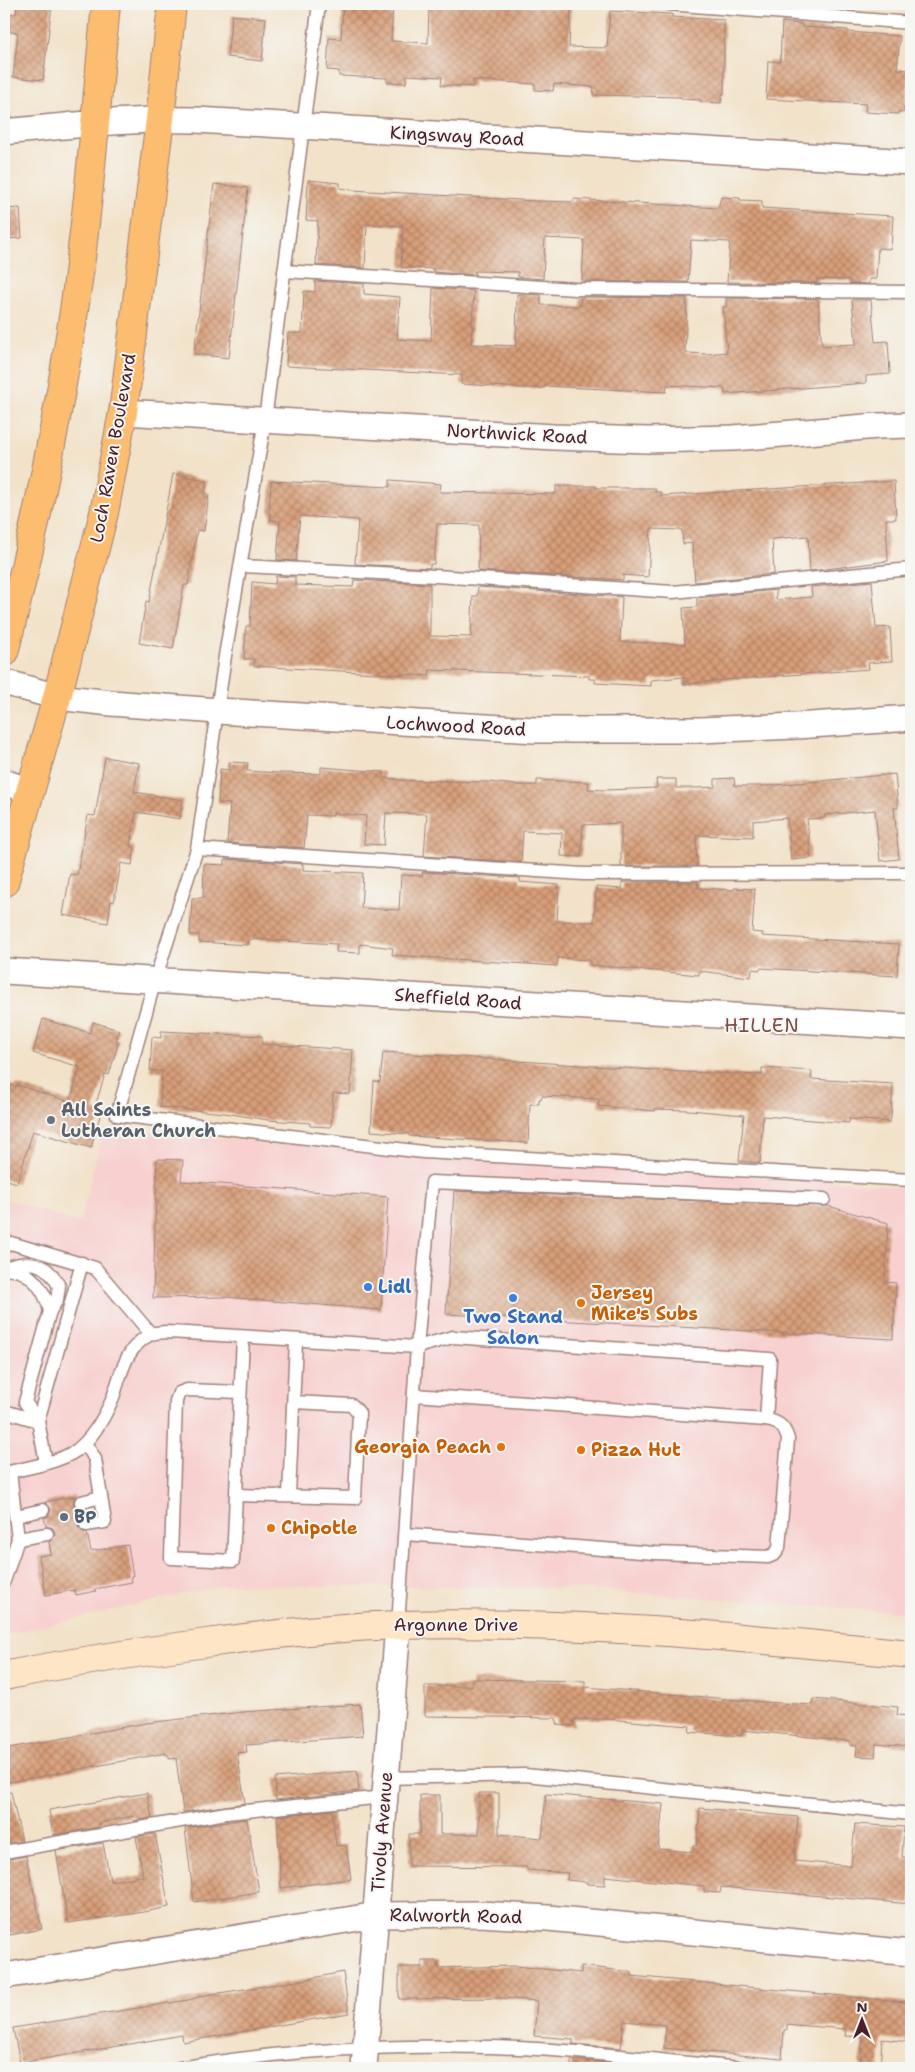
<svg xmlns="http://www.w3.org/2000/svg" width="915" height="2072" font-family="'Shantell Sans',sans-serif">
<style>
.built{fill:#f7d0cf}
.building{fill:url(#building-cross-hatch)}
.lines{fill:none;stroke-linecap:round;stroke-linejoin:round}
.service-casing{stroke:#9e807a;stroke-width:15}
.minor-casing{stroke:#9e807a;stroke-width:28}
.secondary-casing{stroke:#9e807a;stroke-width:30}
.primary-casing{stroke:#9e807a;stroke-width:30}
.service{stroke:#fff;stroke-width:12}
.minor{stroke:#fff;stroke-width:25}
.secondary{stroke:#fee5c5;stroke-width:28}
.primary{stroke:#fcbd6f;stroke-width:28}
.worship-dot{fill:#6b7280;stroke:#f6f6f2;stroke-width:2}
.shop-dot{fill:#3f7fe0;stroke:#f6f6f2;stroke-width:2}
.food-dot{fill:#e8710a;stroke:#f6f6f2;stroke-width:2}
.service-dot{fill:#5c6f8a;stroke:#f6f6f2;stroke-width:2}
.labels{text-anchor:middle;stroke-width:4;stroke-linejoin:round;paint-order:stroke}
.street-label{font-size:18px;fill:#4a1f2b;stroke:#f6f6f2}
.worship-label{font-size:18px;font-weight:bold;fill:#5b616d;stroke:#f6f6f2;text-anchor:start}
.shop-label{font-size:18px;font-weight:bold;fill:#366cbe;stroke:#f6f6f2;text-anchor:start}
.food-label{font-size:18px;font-weight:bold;fill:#c56008;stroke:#f6f6f2;text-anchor:start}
.service-label{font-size:18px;font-weight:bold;fill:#4e5e75;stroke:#f6f6f2;text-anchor:start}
.neighbourhood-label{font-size:19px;letter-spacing:1px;fill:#7c4c46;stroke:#f6f6f2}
</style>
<defs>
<pattern id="building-cross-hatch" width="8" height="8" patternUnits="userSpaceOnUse" patternTransform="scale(1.25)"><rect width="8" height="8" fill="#d89f79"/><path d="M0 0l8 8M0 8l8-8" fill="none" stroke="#b18163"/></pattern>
</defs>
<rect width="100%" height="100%" fill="#f6f6f2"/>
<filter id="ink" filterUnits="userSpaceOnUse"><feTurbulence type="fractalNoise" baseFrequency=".02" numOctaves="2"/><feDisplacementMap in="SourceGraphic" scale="10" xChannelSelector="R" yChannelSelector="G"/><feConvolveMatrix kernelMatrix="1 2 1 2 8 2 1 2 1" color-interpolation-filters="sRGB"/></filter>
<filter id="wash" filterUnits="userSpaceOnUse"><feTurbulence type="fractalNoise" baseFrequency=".0096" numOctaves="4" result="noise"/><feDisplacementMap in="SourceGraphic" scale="20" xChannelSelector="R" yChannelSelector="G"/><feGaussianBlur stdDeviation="1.12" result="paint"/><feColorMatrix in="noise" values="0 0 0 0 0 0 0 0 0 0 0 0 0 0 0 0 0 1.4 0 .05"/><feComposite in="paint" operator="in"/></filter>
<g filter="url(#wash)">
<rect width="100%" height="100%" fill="#f2e2c9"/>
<polygon class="built" points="103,1130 911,1187 911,1613 566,1588 224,1585 4,1635 4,1199 80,1223"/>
<g id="blocks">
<g class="building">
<polygon points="17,4 52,4 43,80 13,77 18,33 4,31 6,13 16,14"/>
<polygon points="343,4 393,4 391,41 428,43 429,4 493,4 571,9 569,47 607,48 610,11 672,14 672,17 724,20 724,94 722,94 721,103 701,102 701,100 681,99 681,97 593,95 594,87 554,84 553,91 535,90 535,84 473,80 473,87 441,85 442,77 407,75 406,83 387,82 387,78 339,76 339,71 327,70 329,38 341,39"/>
<polygon points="232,15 266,18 262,61 227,57"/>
<polygon points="782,22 802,24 802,27 848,30 848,32 900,36 897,69 909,70 906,107 904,107 904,112 898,112 898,114 865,112 866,104 766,99 768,61 780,62"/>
<polygon points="308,180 340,183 340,188 352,190 536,201 573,202 574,199 718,208 721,197 740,198 740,200 762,201 762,208 893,216 891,249 878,248 876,279 869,279 869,284 850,283 850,280 817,279 817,283 727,282 730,242 691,240 688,282 582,281 584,240 545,238 543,279 518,277 518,272 475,271 475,275 434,272 434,269 401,267 403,226 367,224 365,268 316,265 318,221 306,220"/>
<polygon points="214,184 248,188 229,358 194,354"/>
<polygon points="20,208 22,238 4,239 4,209"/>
<polygon points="315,281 364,284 364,294 400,297 397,339 431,341 433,288 474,291 471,344 516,346 517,294 541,295 541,305 580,306 581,297 687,298 685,353 707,354 727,352 723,307 726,307 726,298 818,299 822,346 856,344 852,300 871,300 875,342 888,341 890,374 866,376 866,383 725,394 724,388 667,385 666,392 544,386 544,388 522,388 461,384 462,375 286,366 288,333 302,333 304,291 315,292"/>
<polygon points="173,474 207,480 205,493 209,494 204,531 197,530 188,585 184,585 173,649 139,643 146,601 149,602"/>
<polygon points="390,480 441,484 440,492 553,494 556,493 556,486 596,486 596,488 655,488 655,492 661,492 661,496 894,481 896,519 886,519 888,561 810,571 808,536 772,539 774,574 695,582 692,543 683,544 682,530 651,529 648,577 623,575 623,580 478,571 479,525 437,524 434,564 430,564 430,568 355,564 358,520 300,516 296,561 277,560 280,521 270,520 271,514 269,514 271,481 390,487"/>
<polygon points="276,576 295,577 295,585 353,587 354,580 430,584 430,636 471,637 473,596 477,596 478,587 622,597 620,642 685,644 683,608 697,607 697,598 776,590 776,600 812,597 811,587 872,581 876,628 890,627 892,661 868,663 869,669 711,681 684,685 684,677 651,680 651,686 595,683 595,679 589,679 589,676 430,670 429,676 254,666 254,659 244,659 246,626 250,626 252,582 275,584"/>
<polygon points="105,757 139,763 134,792 183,800 180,819 136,812 130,846 135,847 132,865 121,863 114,902 111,901 108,923 63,915 70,874 77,875 88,815 95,816"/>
<polygon points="229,762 248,763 247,771 280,773 321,774 321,767 384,772 384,778 397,779 397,780 489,782 515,785 537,785 537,780 589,782 588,789 605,790 657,788 656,779 676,779 676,788 695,788 715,787 715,779 734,778 735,786 765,786 895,774 898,808 894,808 899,859 880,861 875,810 824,815 825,818 807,819 811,858 791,860 787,818 753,821 753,837 696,835 697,866 621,866 621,823 583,825 581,857 561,856 562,833 523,831 521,862 424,856 427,814 386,813 384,845 364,844 366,816 333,813 333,816 307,815 304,848 227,843 230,804 218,803 220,769 229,770"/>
<polygon points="225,859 303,864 303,870 363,873 361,908 399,910 401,875 422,876 423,872 520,878 520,882 559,885 557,921 594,922 596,887 622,889 622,882 698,882 698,888 734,890 734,888 755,889 752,932 763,933 762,936 899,944 897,976 760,968 760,970 752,969 751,977 699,971 699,975 590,965 590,960 558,958 557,966 392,955 393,948 360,944 360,953 336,952 337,944 249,939 248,945 199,942 199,935 190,935 192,898 203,898 204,864 225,865"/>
<polygon points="43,1019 90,1033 93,1022 119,1030 116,1041 119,1041 109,1075 105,1074 94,1110 101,1112 91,1148 33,1131 17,1183 4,1179 4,1104 9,1085 16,1087 17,1085 70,1102 80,1067 33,1053"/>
<polygon points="161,1031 262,1036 262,1044 353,1050 350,1094 333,1093 331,1127 310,1126 310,1123 268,1120 225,1113 160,1107 162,1071 150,1071 152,1037 161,1038"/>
<polygon points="383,1052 685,1072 762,1075 762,1068 812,1071 811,1079 893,1084 891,1117 890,1122 849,1119 849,1123 763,1116 760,1163 739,1161 744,1115 689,1110 655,1109 655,1111 598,1106 599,1099 542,1096 541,1099 539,1099 539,1104 530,1104 528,1143 409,1136 409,1134 371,1131 374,1081 380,1082"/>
<polygon points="157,1159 183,1160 181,1181 388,1197 381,1310 225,1297 153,1298"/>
<polygon points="454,1191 828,1206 888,1223 885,1282 896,1283 893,1339 446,1314"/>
<polygon points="75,1496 73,1504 78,1510 83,1510 84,1517 79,1522 78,1527 83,1532 87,1533 91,1551 128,1545 133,1576 131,1576 132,1582 95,1589 96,1591 76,1595 75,1590 46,1595 39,1556 51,1554 49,1542 54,1537 55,1533 53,1528 46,1526 44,1518 49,1516 51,1509 45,1502"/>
<polygon points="472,1679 585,1681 585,1687 764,1702 812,1705 813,1699 898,1707 897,1715 911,1716 911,1747 876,1744 875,1757 856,1756 857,1746 850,1745 850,1741 742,1730 742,1736 689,1732 690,1726 607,1719 574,1719 574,1726 558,1725 556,1718 425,1716 425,1686 472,1686"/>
<polygon points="360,1704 363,1736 246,1745 247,1752 237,1753 245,1803 183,1812 176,1758 169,1759 169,1755 166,1755 166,1753 4,1783 4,1749 146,1723 243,1712"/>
<polygon points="357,1771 359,1791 276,1800 275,1778"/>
<polygon points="11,1792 22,1841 4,1844 4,1793"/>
<polygon points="147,1793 152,1818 134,1821 133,1816 99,1823 100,1827 53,1835 49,1810"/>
<polygon points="479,1793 499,1793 499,1834 542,1838 546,1794 663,1804 658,1849 693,1852 693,1845 697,1845 700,1808 798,1817 794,1861 851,1866 855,1824 904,1827 902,1857 911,1858 911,1904 721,1887 720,1893 704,1892 704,1886 605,1876 605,1885 587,1884 587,1882 567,1880 568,1873 527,1870 527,1867 409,1866 409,1834 420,1834 420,1795 440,1795 440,1834 479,1834"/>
<polygon points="332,1810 336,1846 346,1845 351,1879 281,1888 277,1816"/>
<polygon points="247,1819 259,1892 194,1902 185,1828"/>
<polygon points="155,1834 169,1907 138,1913 68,1923 56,1851 103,1843 110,1881 143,1876 136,1837"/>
<polygon points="26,1856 42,1929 4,1936 4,1860"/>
<polygon points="422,1961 438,1961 438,1968 516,1966 581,1973 581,1966 632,1972 631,1976 896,2001 911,2003 911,2042 882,2039 880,2068 860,2066 863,2037 845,2036 846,2029 795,2025 787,2024 787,2030 784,2030 782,2059 664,2048 666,2025 624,2021 621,2048 573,2044 573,2039 534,2036 537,2001 502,1998 399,1999 399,1967 422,1967"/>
<polygon points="343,1972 349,2013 183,2042 182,2035 20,2063 13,2028 188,2000 206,1995 303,1980"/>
<polygon points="571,2060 620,2064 620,2068 571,2068"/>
</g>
</g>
</g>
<g filter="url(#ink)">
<use href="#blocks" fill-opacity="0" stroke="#9e807a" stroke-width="1"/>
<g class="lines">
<g class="service-casing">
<g id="service">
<polyline points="319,4 265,420 225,656 197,849 155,980 117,1115 423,1152 911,1180"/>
<polyline points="669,4 911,23"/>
<polyline points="284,271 576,289 911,292"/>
<polyline points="242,566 436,576 673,592 911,569"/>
<polyline points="197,849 583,874 911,873"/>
<polyline points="4,1247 11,1243 95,1268 151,1334"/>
<path d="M 5,1268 C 30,1259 46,1261 59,1286 L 57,1300 L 50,1311"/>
<path d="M 4,1270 C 29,1266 45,1290 50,1311 L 25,1402 L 38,1421 L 46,1463"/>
<polyline points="240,1392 187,1390 179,1393 176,1401 171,1558 233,1561 243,1337"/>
<polyline points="4,1411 38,1421"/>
<polyline points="38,1421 82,1263"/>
<polyline points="85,1443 95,1459 105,1522 86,1525"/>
<polyline points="10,1472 18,1539 47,1534"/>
<path d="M 4,1473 C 23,1469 61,1462 77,1450 C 92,1438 104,1418 112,1400 C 121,1376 124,1349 149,1335 C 158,1330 177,1333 187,1333 L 417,1347 L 453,1337 L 770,1359 L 766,1420 L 414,1395"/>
<polyline points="237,1495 355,1498 359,1413 352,1405 294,1402"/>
<polyline points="289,1495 296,1341"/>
<polyline points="81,1502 101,1497"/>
<polyline points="16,1516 43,1510"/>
<path d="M 405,1534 L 655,1553 L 768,1557 L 775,1554 L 779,1548 L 788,1439 C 784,1426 779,1422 766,1420"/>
<polyline points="4,1581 18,1539"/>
<polyline points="398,1625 417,1347 432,1182 824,1199"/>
<polyline points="385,1778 525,1775 911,1814"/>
<polyline points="4,1852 226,1813 384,1797"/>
<path d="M 180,2068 C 281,2050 387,2045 490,2047 C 575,2049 659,2061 743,2068"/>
</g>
</g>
<g class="minor-casing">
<g id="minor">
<path d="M 4,132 C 68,126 132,118 196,120 L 911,162"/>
<polyline points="123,412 554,437 647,440 733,438 878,426 911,425"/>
<polyline points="4,682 57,697 111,703 218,711 535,730 700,730 796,726 911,718"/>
<polyline points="4,782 30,791"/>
<polyline points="4,971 911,1027"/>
<polyline points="4,1976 377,1915 480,1914 548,1918 911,1953"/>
<polyline points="364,2068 398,1625"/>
</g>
</g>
<g class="secondary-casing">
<path id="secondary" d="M 4,1676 C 71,1662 139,1652 207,1643 C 271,1634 335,1627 399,1625 C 571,1620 741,1637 911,1654"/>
</g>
<g class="primary-casing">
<g id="primary">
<path d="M 4,653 C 32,544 55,435 72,324 C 88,218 96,110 106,4"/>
<polyline points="4,883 57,697 104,513 123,412 160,119 172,4"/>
</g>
</g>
<use href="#service" class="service"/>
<use href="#minor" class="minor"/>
<use href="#secondary" class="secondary"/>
<use href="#primary" class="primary"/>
</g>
</g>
<circle class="worship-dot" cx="51" cy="1120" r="5"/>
<g class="shop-dot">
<circle cx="368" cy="1287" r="5"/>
<circle cx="513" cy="1298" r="5"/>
</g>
<g class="food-dot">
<circle cx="581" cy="1303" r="5"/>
<circle cx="501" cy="1447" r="5"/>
<circle cx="581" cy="1450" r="5"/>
<circle cx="271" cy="1528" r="5"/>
</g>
<circle class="service-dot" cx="64" cy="1517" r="5"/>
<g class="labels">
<g class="street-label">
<text transform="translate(457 136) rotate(3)" y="6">Kingsway Road</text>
<text transform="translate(517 434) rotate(3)" y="6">Northwick Road</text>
<text transform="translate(113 448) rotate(-80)" y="6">Loch Raven Boulevard</text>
<text transform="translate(456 726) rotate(3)" y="6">Lochwood Road</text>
<text transform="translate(458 999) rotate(4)" y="6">Sheffield Road</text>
<text x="456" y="1631">Argonne Drive</text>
<text transform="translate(382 1832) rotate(-86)" y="6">Tivoly Avenue</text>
<text transform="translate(456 1916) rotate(1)" y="6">Ralworth Road</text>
</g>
<g class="worship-label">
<text x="61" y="1116">All Saints<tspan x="61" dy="21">Lutheran Church</tspan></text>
</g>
<g class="shop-label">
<text x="378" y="1293">Lidl</text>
<text x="513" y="1323" text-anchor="middle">Two Stand<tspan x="513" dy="21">Salon</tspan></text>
</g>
<g class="food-label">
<text x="591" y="1299">Jersey<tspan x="591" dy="21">Mike's Subs</tspan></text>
<text x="491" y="1453" text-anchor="end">Georgia Peach</text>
<text x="591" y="1456">Pizza Hut</text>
<text x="281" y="1534">Chipotle</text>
</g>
<g class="service-label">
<text x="74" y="1523">BP</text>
</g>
<g class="neighbourhood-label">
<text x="762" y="1032">HILLEN</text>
</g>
</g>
<rect width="915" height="2072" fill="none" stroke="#f6f6f2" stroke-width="20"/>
<g transform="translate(862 2020)" stroke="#f6f6f2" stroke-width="4" paint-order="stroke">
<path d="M0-4L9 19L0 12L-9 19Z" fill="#4a1f2b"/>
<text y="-8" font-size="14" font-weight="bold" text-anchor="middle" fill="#4a1f2b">N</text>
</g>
</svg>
